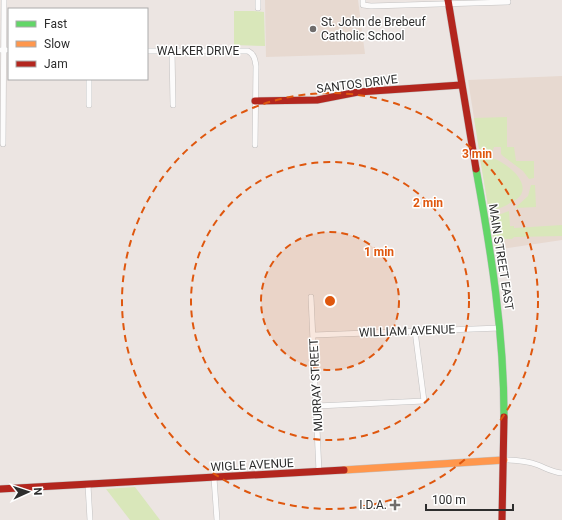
<svg xmlns="http://www.w3.org/2000/svg" width="562" height="520" font-family="Roboto,sans-serif">
<style>
.education{fill:#e7d9d0}
.green{fill:#d9e7ba}
.lines{fill:none;stroke-linecap:round;stroke-linejoin:round}
.street-casing{stroke:#c3c2c2;stroke-width:6}
.fast-casing{stroke:#c3c2c2;stroke-width:8}
.slow-casing{stroke:#c3c2c2;stroke-width:8}
.jam-casing{stroke:#c3c2c2;stroke-width:8}
.street{stroke:#fcfbfb;stroke-width:5}
.fast{stroke:#63d668;stroke-width:7}
.slow{stroke:#ff974d;stroke-width:7}
.jam{stroke:#b3261e;stroke-width:7}
.ring{fill:none;stroke:#df570e;stroke-width:2;stroke-dasharray:7 5}
.poi-dot{fill:#706d6c;stroke:#fff;stroke-width:1.5}
.labels{text-anchor:middle;stroke-width:3;stroke-linejoin:round;paint-order:stroke}
.poi-label{font-size:12px;fill:#2d2d2d;stroke:#fff;text-anchor:start}
.street-label{font-size:12px;fill:#2d2d2d;stroke:#fff}
.centre{fill:#df570e;stroke:#fff;stroke-width:2}
.ring-label{font-size:12px;text-anchor:middle;font-weight:bold;fill:#df570e;stroke:#fff;stroke-width:3;stroke-linejoin:round;paint-order:stroke}
</style>
<rect width="100%" height="100%" fill="#ece5e2"/>
<g class="education">
<polygon points="265,0 358,0 365,54 266,57"/>
<polygon points="562,76 562,240 495,250 468,80"/>
</g>
<g class="green">
<polygon points="234,11 253,11 264,12 265,46 234,45"/>
<polygon points="507,117 507,147 514,147 516,161 534,161 534,178 529,179 523,171 503,156 501,154 501,147 494,147 492,152 479,149 474,118"/>
<path d="M 482,158 C 485,158 489,157 492,158 C 505,162 531,181 520,196 C 517,200 511,202 507,205 C 501,208 496,210 489,211 L 480,159 Z"/>
<polygon points="531,185 535,185 536,207 515,208 528,196"/>
<polygon points="509,211 510,226 514,226 514,228 562,225 562,236 514,237 512,239 505,239 504,243 500,244 499,249 495,250 490,218"/>
<polygon points="135,487 160,520 130,520 106,489"/>
</g>
<g class="lines">
<g class="street-casing">
<g id="street">
<polyline points="363,0 363,5 371,6 508,2"/>
<polyline points="258,8 258,0"/>
<polyline points="0,50 9,50"/>
<path d="M 147,51 L 248,51 C 254,54 255,59 256,66 L 255,145"/>
<polyline points="172,51 173,105"/>
<polyline points="89,79 89,105"/>
<polyline points="3,144 4,0"/>
<polyline points="311,297 319,472"/>
<polyline points="314,335 500,328"/>
<polyline points="317,406 424,401 415,331"/>
<path d="M 504,460 C 516,460 527,461 538,465 C 548,469 552,472 562,473"/>
<polyline points="214,478 217,520"/>
<polyline points="88,485 90,520"/>
</g>
</g>
<g class="fast-casing">
<path id="fast" d="M 476,169 C 491,251 504,333 504,417"/>
</g>
<g class="slow-casing">
<polyline id="slow" points="344,470 504,460"/>
</g>
<g class="jam-casing">
<g id="jam">
<polyline points="448,0 476,169"/>
<polyline points="255,101 317,100 358,92 461,85"/>
<polyline points="0,489 344,470"/>
<polyline points="502,520 504,417"/>
</g>
</g>
<use href="#street" class="street"/>
<use href="#fast" class="fast"/>
<use href="#slow" class="slow"/>
<use href="#jam" class="jam"/>
</g>
<circle cx="330" cy="301" r="69" fill="#df570e" fill-opacity=".12"/>
<g class="ring">
<circle cx="330" cy="301" r="69"/>
<circle cx="330" cy="301" r="139"/>
<circle cx="330" cy="301" r="208"/>
</g>
<g class="poi-dot">
<circle cx="313" cy="29" r="4"/>
<path d="M393 499h4v4h4v4h-4v4h-4v-4h-4v-4h4z"/>
</g>
<g class="labels">
<g class="poi-label">
<text x="321" y="26">St. John de Brebeuf<tspan x="321" dy="14">Catholic School</tspan></text>
<text x="387" y="509" text-anchor="end">I.D.A.</text>
</g>
<g class="street-label">
<text x="198" y="55">WALKER DRIVE</text>
<text transform="translate(357 84) rotate(-7)" y="4">SANTOS DRIVE</text>
<text transform="translate(501 257) rotate(81)" y="4">MAIN STREET EAST</text>
<text transform="translate(407 331) rotate(-2)" y="4">WILLIAM AVENUE</text>
<text transform="translate(316 385) rotate(-93)" y="4">MURRAY STREET</text>
<text transform="translate(252 465) rotate(-3)" y="4">WIGLE AVENUE</text>
</g>
</g>
<circle cx="330" cy="301" r="6" class="centre"/>
<g class="ring-label">
<text x="477" y="158">3 min</text>
<text x="428" y="207">2 min</text>
<text x="379" y="256">1 min</text>
</g>
<rect x="8" y="8" width="140" height="72" fill="#ffffff" stroke="#ababab"/>
<rect x="16" y="21" width="20" height="6" fill="#63d668" stroke="#ababab"/>
<text x="44" y="28" font-size="12" fill="#2d2d2d">Fast</text>
<rect x="16" y="41" width="20" height="6" fill="#ff974d" stroke="#ababab"/>
<text x="44" y="48" font-size="12" fill="#2d2d2d">Slow</text>
<rect x="16" y="61" width="20" height="6" fill="#b3261e" stroke="#ababab"/>
<text x="44" y="68" font-size="12" fill="#2d2d2d">Jam</text>
<g transform="translate(28 492) rotate(87)" stroke="#ffffff" stroke-width="3" paint-order="stroke">
<path d="M0-3L7 15L0 10L-7 15Z" fill="#2d2d2d"/>
<text y="-6" font-size="11" font-weight="bold" text-anchor="middle" fill="#2d2d2d">N</text>
</g>
<path d="M426 504v6h87v-6" fill="none" stroke="#2d2d2d" stroke-width="2"/>
<text x="432" y="504" font-size="12" fill="#2d2d2d" stroke="#ffffff" stroke-width="3" paint-order="stroke">100 m</text>
</svg>
